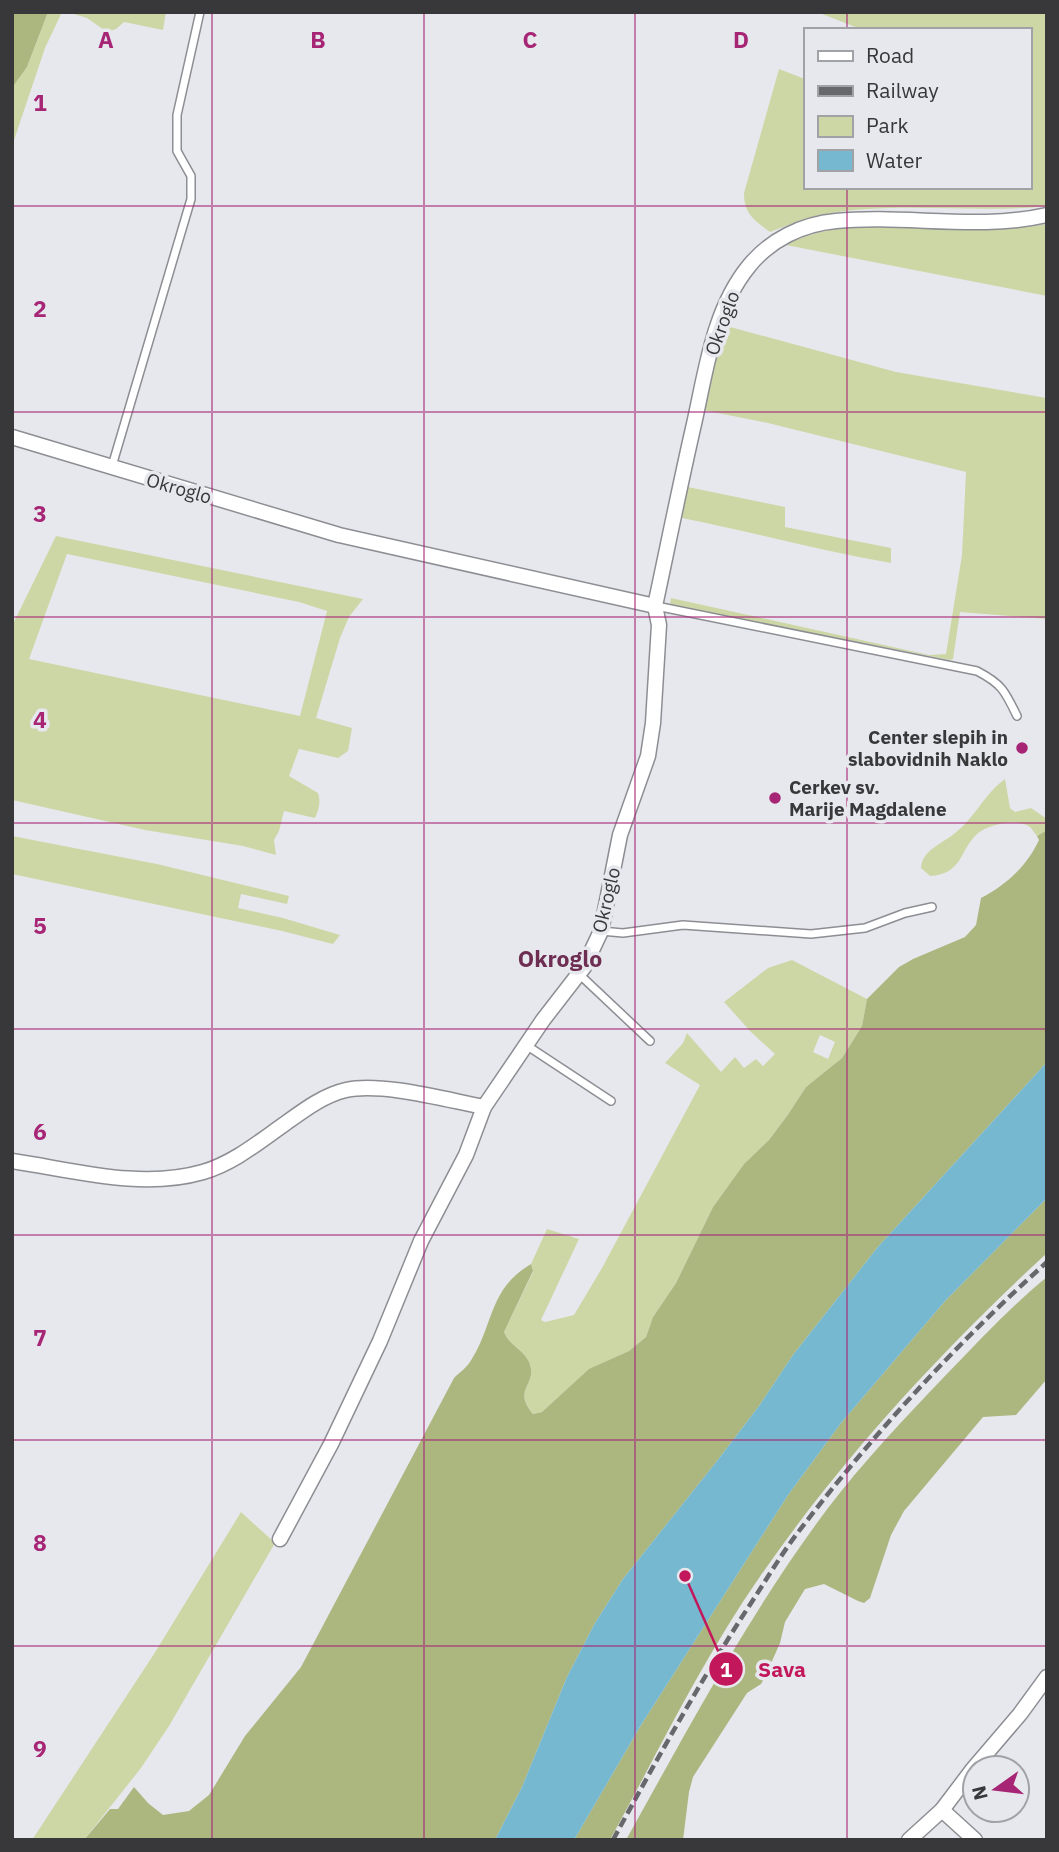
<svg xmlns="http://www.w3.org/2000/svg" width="1059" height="1852" font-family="'IBM Plex Sans',sans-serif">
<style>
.green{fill:#cdd7a6;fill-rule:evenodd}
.forest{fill:#acb780}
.water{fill:#75b8cf}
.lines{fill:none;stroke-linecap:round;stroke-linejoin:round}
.service-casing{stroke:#8d8e93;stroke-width:10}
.minor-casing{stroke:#8d8e93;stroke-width:17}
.service{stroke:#fff;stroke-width:7}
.minor{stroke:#fff;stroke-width:14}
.rail{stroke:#67686c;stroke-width:4.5;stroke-dasharray:10 5;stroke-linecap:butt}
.grid{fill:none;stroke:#a62574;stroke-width:2;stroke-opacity:0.55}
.poi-dot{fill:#a62574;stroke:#e7e8ee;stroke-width:2.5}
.labels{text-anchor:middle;stroke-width:7;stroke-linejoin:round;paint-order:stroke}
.street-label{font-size:19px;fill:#38383b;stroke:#e7e8ee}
.poi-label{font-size:19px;font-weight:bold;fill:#38383b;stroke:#e7e8ee;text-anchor:end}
.quarter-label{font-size:23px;font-weight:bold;fill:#6d2e51;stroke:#e7e8ee}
.grid-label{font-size:23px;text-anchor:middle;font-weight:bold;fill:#a62574;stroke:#e7e8ee;stroke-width:7;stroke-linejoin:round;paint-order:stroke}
.leader{fill:none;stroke:#c2185b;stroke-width:2.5}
.callout-dot{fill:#c2185b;stroke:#e7e8ee;stroke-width:2.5}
.mark-label{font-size:21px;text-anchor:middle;font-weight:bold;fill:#fff}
.callout-label{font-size:21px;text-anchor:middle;font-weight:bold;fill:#c2185b;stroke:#e7e8ee;stroke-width:7;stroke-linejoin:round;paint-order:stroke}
</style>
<rect width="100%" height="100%" fill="#e7e8ee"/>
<g class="green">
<polygon points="48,12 62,12 45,48 12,146 12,88 27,67"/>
<polygon points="67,12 166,12 163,30 124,22 116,29 107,32 87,18"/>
<path d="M 817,12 L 1047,12 L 1047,206 C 973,214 899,201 826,214 C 805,217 789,225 770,232 C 754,220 744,214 744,193 L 779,69 L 805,79 L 805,187 L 1029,187 L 1029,30 L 863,30 Z"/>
<path d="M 1047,224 L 1047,296 L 786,245 C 859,206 965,238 1047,224 Z"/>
<polygon points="723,325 896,372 1047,398 1047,619 960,612 953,659 950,660 670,605 671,598 929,655 946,654 962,555 966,472 768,423 703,410"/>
<path d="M 688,487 L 785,507 L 785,527 L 891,548 L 891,563 C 821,551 752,532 682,518 Z"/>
<path d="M 56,536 L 363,599 L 349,617 L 340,638 L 316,718 L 352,728 L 348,751 L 338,758 L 299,749 L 289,776 L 318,793 C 321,802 319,809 315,818 L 284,811 L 279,831 L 274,840 L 276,855 L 243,846 L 145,830 L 12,800 L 12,626 ZM 67,554 L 299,602 L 327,611 L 300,716 L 29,659 Z"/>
<path d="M 1005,779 L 1010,808 L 1015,812 L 1031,808 L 1047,819 L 1047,830 L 1037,836 C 1034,833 1033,830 1030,827 C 1017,818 989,824 977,834 C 959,851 963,874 930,876 L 921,868 C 922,850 942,844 955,833 C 975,818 984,794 1005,779 Z"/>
<polygon points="12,836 157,864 289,896 287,904 241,894 238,908 283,918 340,935 333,944 282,931 12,874"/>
<path d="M 792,960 L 867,999 L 862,1026 L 842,1058 L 806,1087 L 787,1116 L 769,1140 L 744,1164 L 713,1207 L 676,1283 L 653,1317 L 646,1337 L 629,1351 L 590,1369 L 542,1412 L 533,1414 C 511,1387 539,1385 529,1362 C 524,1350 509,1345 504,1332 L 533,1272 L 531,1264 L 547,1229 L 579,1239 L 541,1320 L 545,1322 L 574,1315 L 602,1268 L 700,1085 L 665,1063 L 683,1043 L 687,1033 L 721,1072 L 735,1057 L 744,1068 L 756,1059 L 763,1066 L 775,1054 L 751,1032 L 724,1002 L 768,968 ZM 820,1035 L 835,1042 L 828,1059 L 813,1052 Z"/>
<polygon points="241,1512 275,1543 169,1726 141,1768 84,1840 32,1840 154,1654"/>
</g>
<g class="forest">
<polygon points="12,12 48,12 27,67 12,88"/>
<path d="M 1047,830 L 1047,1062 L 877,1248 L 793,1355 L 759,1406 L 717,1461 L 623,1579 L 595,1623 L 567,1677 L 522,1787 L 495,1840 L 84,1840 L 110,1809 L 118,1809 L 134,1787 L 148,1803 L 163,1815 L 189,1811 L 209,1795 L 245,1736 L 301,1667 L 454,1378 C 459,1373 466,1368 470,1362 C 494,1326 488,1289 531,1264 L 533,1271 L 504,1332 C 509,1345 524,1350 529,1362 C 539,1385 511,1388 533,1414 L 542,1412 L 589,1369 L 629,1351 L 646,1337 L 653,1317 L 676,1283 L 713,1207 L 744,1164 L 769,1140 L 787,1116 L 806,1087 L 842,1058 L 862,1026 L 867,999 L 899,967 L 913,959 L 965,937 L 976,925 L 981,898 C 1006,885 1027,866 1039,840 L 1037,836 Z"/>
<path d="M 1047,1198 L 1047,1253 C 941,1351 841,1459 759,1578 C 702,1660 658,1752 610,1840 L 574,1840 L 641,1725 L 788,1495 L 841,1423 L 945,1301 Z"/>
<path d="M 1047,1277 L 1047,1379 L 1016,1415 L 983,1417 L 904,1511 L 891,1535 L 870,1598 L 864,1603 L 858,1601 L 824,1584 L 805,1589 L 785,1622 L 780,1643 L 765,1677 L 761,1684 L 747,1693 L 693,1777 L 689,1792 L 683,1840 L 626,1840 C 689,1727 750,1612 828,1508 C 863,1462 904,1419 944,1377 C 977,1343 1010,1307 1047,1277 Z"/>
</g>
<polygon class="water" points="1047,1062 1047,1198 945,1301 841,1423 788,1495 641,1725 574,1840 495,1840 522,1787 567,1677 595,1623 623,1579 717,1461 759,1406 793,1355 877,1248"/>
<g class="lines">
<g class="service-casing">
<g id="service">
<polyline points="112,466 191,199 191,176 177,151 177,115 200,12"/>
<path d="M 656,606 L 977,671 C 1002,684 1005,691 1017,716"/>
<polyline points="601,931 623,933 683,925 811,934 865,928 905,913 932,907"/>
<polyline points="579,974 650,1041"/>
<polyline points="526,1045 611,1101"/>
</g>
</g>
<g class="minor-casing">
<g id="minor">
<path d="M 12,437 L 339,535 L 655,606 C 668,545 680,485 694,424 C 706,371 713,310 749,266 C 770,240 802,224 836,221 C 905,214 978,231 1047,215"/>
<path d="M 12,1161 C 74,1170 141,1190 203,1172 C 234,1163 260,1141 286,1123 C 304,1110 324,1095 346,1090 C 382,1082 447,1100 484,1107 L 543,1020 L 584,967 L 601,931 L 620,835 L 648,756 L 653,723 L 659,625 L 655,606"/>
<polyline points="280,1539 331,1444 380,1341 421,1241 466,1155 484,1107"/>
<polyline points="942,1810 975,1840"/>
<polyline points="909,1840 942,1810 973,1769 1020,1714 1047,1677"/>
</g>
</g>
<use href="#service" class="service"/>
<use href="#minor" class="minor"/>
<path class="rail" d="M 613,1840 C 658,1757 703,1676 755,1597 C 769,1575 783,1552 799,1531 C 873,1434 957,1343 1047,1262"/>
</g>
<path class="grid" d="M 212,12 L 212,1840M 424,12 L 424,1840M 635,12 L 635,1840M 847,12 L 847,30M 847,187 L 847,1840M 12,206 L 1047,206M 12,412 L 1047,412M 12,617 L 1047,617M 12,823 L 1047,823M 12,1029 L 1047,1029M 12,1235 L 1047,1235M 12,1440 L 1047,1440M 12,1646 L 1047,1646"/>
<g class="poi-dot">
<circle cx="1022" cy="748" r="7"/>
<circle cx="775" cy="798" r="7"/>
</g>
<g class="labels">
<g class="street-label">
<text transform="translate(722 323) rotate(-70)" y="7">Okroglo</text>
<text transform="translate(179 488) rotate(16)" y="7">Okroglo</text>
<text transform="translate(606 900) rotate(-77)" y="7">Okroglo</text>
</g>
<g class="poi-label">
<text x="1008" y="744">Center slepih in<tspan x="1008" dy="22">slabovidnih Naklo</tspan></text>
<text x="789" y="794" text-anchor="start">Cerkev sv.<tspan x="789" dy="22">Marije Magdalene</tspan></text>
</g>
<g class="quarter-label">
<text x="560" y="967">Okroglo</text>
</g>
</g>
<g class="grid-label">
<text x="106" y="48">A</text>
<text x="318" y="48">B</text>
<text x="530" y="48">C</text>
<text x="741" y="48">D</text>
<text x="40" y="111">1</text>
<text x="40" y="317">2</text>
<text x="40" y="522">3</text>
<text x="40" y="728">4</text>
<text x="40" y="934">5</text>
<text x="40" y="1140">6</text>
<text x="40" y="1346">7</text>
<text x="40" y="1551">8</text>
<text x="40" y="1757">9</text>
</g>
<path class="leader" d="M685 1576L726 1669"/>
<g class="callout-dot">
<circle cx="685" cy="1576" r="7"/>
<circle cx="726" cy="1669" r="18"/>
</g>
<g class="mark-label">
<text x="726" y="1677">1</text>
</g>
<g class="callout-label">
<text x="782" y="1677">Sava</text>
</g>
<rect width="1059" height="1852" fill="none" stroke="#38383b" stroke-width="28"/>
<rect x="804" y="28" width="228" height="161" fill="#e7e8ee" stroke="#a1a2a6" stroke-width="2"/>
<rect x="818" y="51" width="35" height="10" fill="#ffffff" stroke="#a1a2a6" stroke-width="2"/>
<text x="866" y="63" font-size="21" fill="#38383b">Road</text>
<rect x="818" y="86" width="35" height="10" fill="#67686c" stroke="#a1a2a6" stroke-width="2"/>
<text x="866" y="98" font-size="21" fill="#38383b">Railway</text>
<rect x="818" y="116" width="35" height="21" fill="#cdd7a6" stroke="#a1a2a6" stroke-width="2"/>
<text x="866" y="133" font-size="21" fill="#38383b">Park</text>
<rect x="818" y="150" width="35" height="21" fill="#75b8cf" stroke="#a1a2a6" stroke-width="2"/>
<text x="866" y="168" font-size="21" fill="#38383b">Water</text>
<g transform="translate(996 1789) rotate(256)"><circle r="33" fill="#e7e8ee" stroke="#a1a2a6" stroke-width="2"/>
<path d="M0-5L12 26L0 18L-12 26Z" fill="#a62574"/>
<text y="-10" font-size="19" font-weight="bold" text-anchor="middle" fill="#38383b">N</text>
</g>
</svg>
